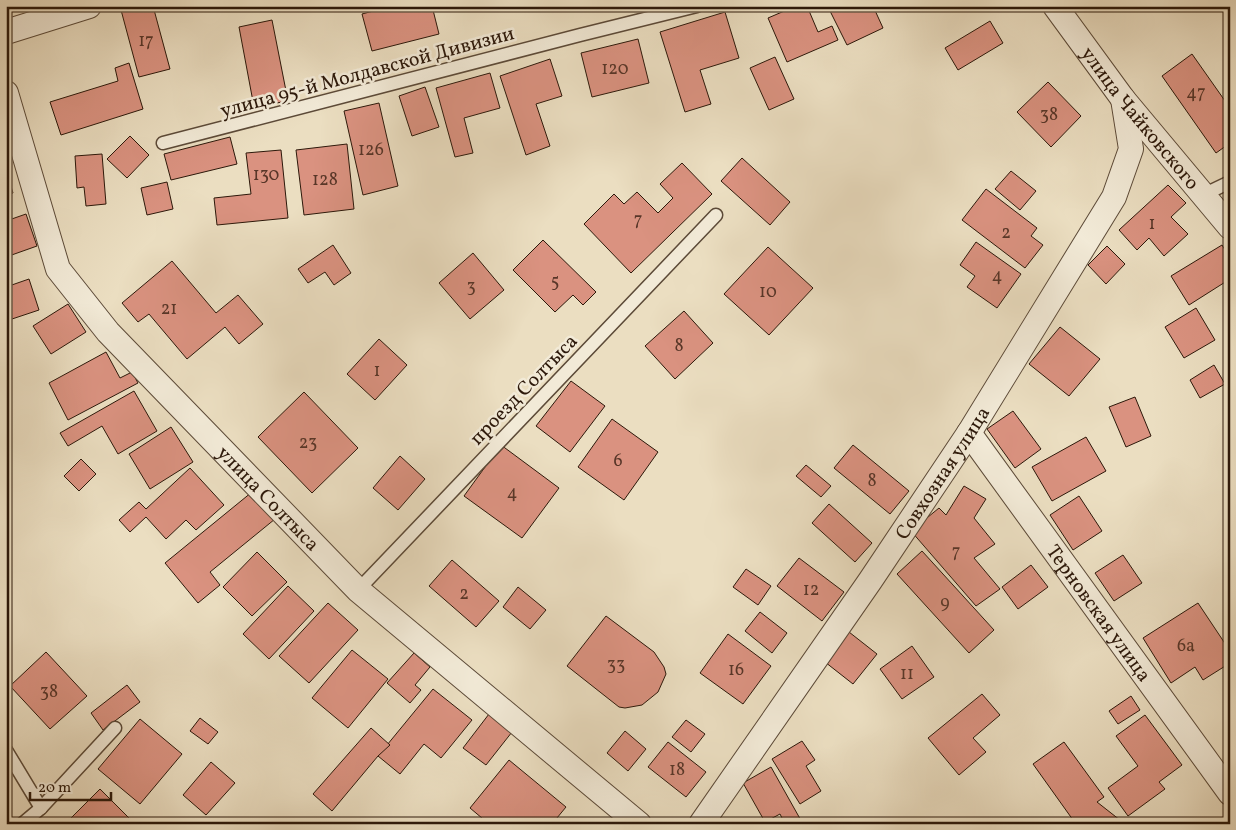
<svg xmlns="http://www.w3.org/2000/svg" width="1236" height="830" font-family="Vollkorn,serif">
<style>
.building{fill:#da9280;stroke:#2c180a}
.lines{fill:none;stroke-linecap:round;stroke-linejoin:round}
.lane-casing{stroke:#5c4a38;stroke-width:15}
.street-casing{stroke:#5c4a38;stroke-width:26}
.lane{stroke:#f2ead7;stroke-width:12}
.street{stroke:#f2ead7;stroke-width:24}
.labels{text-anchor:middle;stroke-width:5;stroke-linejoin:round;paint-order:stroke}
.number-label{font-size:18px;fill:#583628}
.street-label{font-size:20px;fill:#2c180a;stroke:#f2ead7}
</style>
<rect width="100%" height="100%" fill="#ebdec1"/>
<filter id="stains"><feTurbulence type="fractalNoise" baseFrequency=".004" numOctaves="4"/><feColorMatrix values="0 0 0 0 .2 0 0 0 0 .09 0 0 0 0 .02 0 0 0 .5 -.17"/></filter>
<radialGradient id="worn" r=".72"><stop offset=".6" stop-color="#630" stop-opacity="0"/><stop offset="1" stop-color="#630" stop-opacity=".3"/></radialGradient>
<g class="building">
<polygon points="137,6 153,6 170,69 139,77 121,10"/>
<polygon points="392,6 432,6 439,34 372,51 362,14"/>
<polygon points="796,6 807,6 818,32 832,26 838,40 787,62 768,18"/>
<polygon points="834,6 873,6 883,28 847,45 829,9"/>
<polygon points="725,12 739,58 700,70 711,104 685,112 660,32"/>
<polygon points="272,20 288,101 254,107 239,27"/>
<polygon points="990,21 1003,43 958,70 945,48"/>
<polygon points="638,39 649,83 592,97 581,53"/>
<polygon points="1192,54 1230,108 1230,143 1216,153 1162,76"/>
<polygon points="775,57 794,99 769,110 750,68"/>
<polygon points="550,59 562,96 536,104 550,146 526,155 500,76"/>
<polygon points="129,63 143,109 61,135 50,102 118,81 115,68"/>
<polygon points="490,73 500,108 464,118 473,153 455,157 436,88"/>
<polygon points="1048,82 1081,116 1051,147 1017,112"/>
<polygon points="425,87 439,127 412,136 399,96"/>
<polygon points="379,103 398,186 363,195 344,111"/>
<polygon points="130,136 149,155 127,178 107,159"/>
<polygon points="230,137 237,164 171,180 164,154"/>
<polygon points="347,144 354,209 304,215 296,150"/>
<polygon points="281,150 288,218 217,225 214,198 251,194 246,153"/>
<polygon points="102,154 106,204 86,206 84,187 77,188 75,156"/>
<polygon points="742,158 790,202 770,225 721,181"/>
<polygon points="682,163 712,194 631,273 584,224 614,194 624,204 637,192 658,213 673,198 660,184"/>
<polygon points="6,170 13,193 6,196"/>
<polygon points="1011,171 1036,191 1020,210 995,189"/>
<polygon points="167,182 173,209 147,215 141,188"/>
<polygon points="1168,185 1186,203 1171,217 1188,234 1164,256 1149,238 1137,250 1119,230"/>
<polygon points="986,189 1037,228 1031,236 1043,245 1025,268 962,220"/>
<polygon points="26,214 37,246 6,257 6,221"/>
<polygon points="543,240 596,292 583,305 573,295 555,312 513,270"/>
<polygon points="976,242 1021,274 997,308 967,287 975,276 960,265"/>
<polygon points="333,245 351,273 334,285 325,272 308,283 298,269"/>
<polygon points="1222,245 1230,258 1230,279 1189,305 1171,276"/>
<polygon points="1107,246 1125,264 1106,284 1088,265"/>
<polygon points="768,247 813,288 769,335 724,294"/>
<polygon points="473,253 504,290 470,319 439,283"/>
<polygon points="172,261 216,313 238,295 263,324 239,344 225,327 187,359 149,314 138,322 122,303"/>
<polygon points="29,279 39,310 6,321 6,287"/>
<polygon points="68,304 86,332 51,354 33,326"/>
<polygon points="1196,308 1215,340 1184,358 1165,327"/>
<polygon points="684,311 713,343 675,379 645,346"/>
<polygon points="1060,327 1100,359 1069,396 1029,364"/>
<polygon points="379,339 407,365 375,400 347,374"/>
<polygon points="106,352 120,378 132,372 138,383 68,420 49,383"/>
<polygon points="1214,365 1225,384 1200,398 1190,380"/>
<polygon points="571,381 605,406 570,452 536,426"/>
<polygon points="134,391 157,431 118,454 102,426 68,446 60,433"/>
<polygon points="304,392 358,448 312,493 258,437"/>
<polygon points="1135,397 1151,436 1126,447 1109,407"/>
<polygon points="1013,411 1041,449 1015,468 987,429"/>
<polygon points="612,419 658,452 624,500 578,467"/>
<polygon points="171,427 193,462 150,489 129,454"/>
<polygon points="1086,437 1106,471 1052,501 1032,467"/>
<polygon points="501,445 559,488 522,538 464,496"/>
<polygon points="853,445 909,491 890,514 834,468"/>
<polygon points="400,456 425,479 398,510 373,488"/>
<polygon points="81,459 96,474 79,491 64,476"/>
<polygon points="806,465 831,486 821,497 796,476"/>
<polygon points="190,468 224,505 196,530 186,520 166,539 146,517 130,532 119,520 139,502 146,509"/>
<polygon points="964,486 986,499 974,518 995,544 974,558 1000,589 976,606 911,531 939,508 946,515"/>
<polygon points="252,492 275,519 210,572 220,585 198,603 165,563"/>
<polygon points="1079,496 1102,531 1073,550 1050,515"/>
<polygon points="829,504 872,543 855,562 812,523"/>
<polygon points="922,551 994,630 969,653 897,574"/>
<polygon points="257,552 287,582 252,616 223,587"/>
<polygon points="1123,555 1142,583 1114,601 1095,573"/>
<polygon points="799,558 844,592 822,621 777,586"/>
<polygon points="452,560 499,601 476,627 429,586"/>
<polygon points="1031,565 1048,587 1018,609 1002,587"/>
<polygon points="746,569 771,586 758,605 733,587"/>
<polygon points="288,586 314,611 269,659 243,634"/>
<polygon points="518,587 546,610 530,629 503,607"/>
<polygon points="328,603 358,630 309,683 279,656"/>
<polygon points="1198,603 1230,651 1230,663 1203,680 1195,667 1171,683 1143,638"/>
<polygon points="760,612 787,633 772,653 745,631"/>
<polygon points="606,616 654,652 664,667 666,674 658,692 642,705 625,708 619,707 567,666"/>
<polygon points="849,632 877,654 853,684 825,662"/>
<polygon points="728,634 771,666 743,704 700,673"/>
<polygon points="912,646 934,677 902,699 880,669"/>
<polygon points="352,650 388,679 348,728 312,698"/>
<polygon points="46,652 87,696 50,729 10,686"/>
<polygon points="414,653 430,667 415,685 421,690 410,703 387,683"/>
<polygon points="127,685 140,702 103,730 91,713"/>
<polygon points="433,689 472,720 441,758 424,744 400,774 378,756"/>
<polygon points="982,694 1000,715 973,738 986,752 959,775 928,738"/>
<polygon points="1131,696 1140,710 1118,724 1109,711"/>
<polygon points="489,714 512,732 486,765 463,748"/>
<polygon points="1145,715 1182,765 1159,782 1165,789 1128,816 1108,788 1138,766 1116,736"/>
<polygon points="200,718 218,732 208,744 190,731"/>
<polygon points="140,719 182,754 140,804 98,769"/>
<polygon points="686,720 705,734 691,752 672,737"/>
<polygon points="371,728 390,745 378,756 332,811 313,794"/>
<polygon points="625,731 646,749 628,771 607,753"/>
<polygon points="802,741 815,760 806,766 821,791 800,804 772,759"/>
<polygon points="668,742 706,772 686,797 648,767"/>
<polygon points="1064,742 1104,797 1097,802 1125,824 1078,824 1073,820 1033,764"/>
<polygon points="509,760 566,807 552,824 489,824 470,808"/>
<polygon points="211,762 235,783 206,815 183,795"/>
<polygon points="771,767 803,824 785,824 780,814 765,822 743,783"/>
<polygon points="100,789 135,824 77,824 71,818"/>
</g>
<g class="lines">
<g class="lane-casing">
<g id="lane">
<polyline points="163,143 580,35 697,6"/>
<polyline points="1203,195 1230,182"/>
<polyline points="358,590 716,215"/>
<polyline points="6,750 41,808"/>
<polyline points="22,824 41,808 115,728"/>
</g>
</g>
<g class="street-casing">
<g id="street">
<path id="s1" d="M 1055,6 L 1123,99 L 1230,227"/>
<polyline points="6,32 89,6"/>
<path id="s2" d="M 6,93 L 58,269 L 108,332 L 358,590 L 639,824"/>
<path id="s3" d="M 969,433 L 1230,793"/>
<path id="s4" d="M 701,824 L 870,581 L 969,433 L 1114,197 L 1131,149 L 1123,99"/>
</g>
</g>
<use href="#lane" class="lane"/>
<use href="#street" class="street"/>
</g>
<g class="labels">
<g class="number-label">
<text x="146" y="46">17</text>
<text x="615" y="74">120</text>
<text x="1196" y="98">47</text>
<text x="1049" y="120">38</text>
<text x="371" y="155">126</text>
<text x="266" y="180">130</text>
<text x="325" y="185">128</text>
<text x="638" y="225">7</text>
<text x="1152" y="229">1</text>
<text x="1006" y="238">2</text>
<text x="997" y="281">4</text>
<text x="555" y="287">5</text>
<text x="471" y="292">3</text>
<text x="768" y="297">10</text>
<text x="169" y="314">21</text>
<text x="679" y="351">8</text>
<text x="377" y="376">1</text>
<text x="308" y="448">23</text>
<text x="618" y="466">6</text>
<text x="872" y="486">8</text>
<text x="512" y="498">4</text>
<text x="956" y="557">7</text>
<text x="811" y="595">12</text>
<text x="464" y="599">2</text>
<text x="945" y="608">9</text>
<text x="1186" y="651">6а</text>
<text x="616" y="670">33</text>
<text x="736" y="675">16</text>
<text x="907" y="679">11</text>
<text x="49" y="697">38</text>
<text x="677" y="775">18</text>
</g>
<g class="street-label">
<text transform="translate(367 71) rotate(-15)" y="7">улица 95-й Молдавской Дивизии</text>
<text dy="7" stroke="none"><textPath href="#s1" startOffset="141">улица Чайковского</textPath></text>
<text transform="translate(523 389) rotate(-46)" y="7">проезд Солтыса</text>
<text dy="7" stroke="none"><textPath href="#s4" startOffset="426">Совхозная улица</textPath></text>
<text dy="7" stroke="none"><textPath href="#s2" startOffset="495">улица Солтыса</textPath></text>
<text dy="7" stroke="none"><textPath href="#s3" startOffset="222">Терновская улица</textPath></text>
</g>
</g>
<rect width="1236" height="830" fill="none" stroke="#ebdec1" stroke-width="25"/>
<rect x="8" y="8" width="1221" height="815" fill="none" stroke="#2c180a" stroke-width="2.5"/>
<rect x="12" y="12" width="1211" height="805" fill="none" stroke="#2c180a"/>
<path d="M30 792v8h81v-8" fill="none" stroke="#2c180a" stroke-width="2.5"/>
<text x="38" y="792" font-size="15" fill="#2c180a" stroke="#f2ead7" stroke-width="4" paint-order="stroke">20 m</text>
<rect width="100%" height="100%" filter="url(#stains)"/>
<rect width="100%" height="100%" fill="url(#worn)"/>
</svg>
